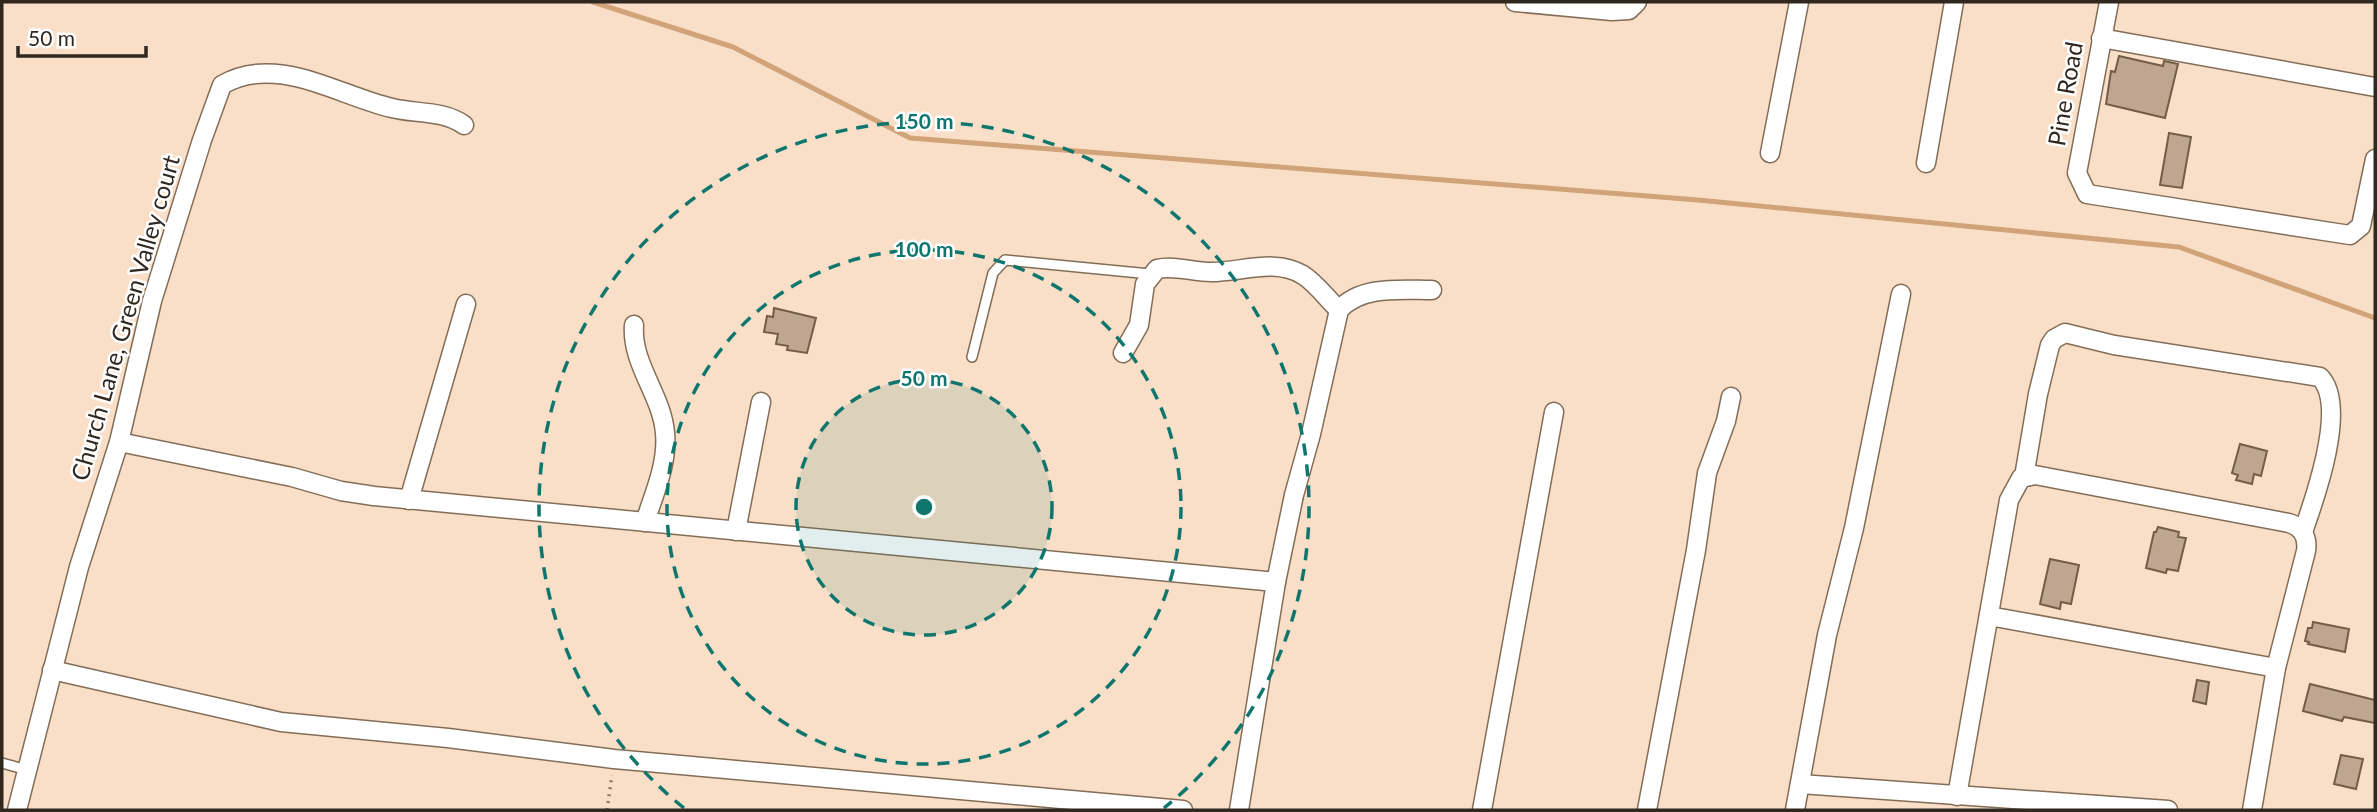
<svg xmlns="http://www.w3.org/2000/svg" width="2377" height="812" font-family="Lato,sans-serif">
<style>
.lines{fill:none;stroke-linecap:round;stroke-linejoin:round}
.stream{stroke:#d0a378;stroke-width:5}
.building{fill:#bfa690;stroke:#735d48;stroke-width:2}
.lane-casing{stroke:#836d57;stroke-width:12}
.street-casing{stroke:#836d57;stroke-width:21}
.path{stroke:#8e7d6d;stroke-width:3.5;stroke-dasharray:2 5;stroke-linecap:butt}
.lane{stroke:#fff;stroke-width:9}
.street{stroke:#fff;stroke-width:18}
.ring{fill:none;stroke:#0f766e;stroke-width:3.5;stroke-dasharray:12 9}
.labels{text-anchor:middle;stroke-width:5;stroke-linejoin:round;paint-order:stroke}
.street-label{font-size:24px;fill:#30271e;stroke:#fff}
.centre{fill:#0f766e;stroke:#fff;stroke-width:3.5}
.ring-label{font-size:21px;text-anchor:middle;font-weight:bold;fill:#0f766e;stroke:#fff;stroke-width:5;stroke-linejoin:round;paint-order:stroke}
</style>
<rect width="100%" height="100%" fill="#f9dfc7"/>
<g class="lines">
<polyline class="stream" points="593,2 733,47 910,138 1698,200 2179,247 2375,318"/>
</g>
<g class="building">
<polygon points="2119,56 2163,66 2164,61 2178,64 2165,118 2106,104 2111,71 2115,72"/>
<polygon points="2169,133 2191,137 2182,188 2160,185"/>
<polygon points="774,308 816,318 807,353 787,350 788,346 776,344 778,334 764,332 767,316 773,317"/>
<polygon points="2240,444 2267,451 2261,476 2254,474 2252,484 2236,480 2238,475 2232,473"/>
<polygon points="2158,527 2179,532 2178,537 2186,538 2178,571 2167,569 2166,573 2146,568 2154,532 2156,532"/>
<polygon points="2050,559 2079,565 2071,604 2061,602 2060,609 2040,604"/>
<polygon points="2313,622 2349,629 2345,652 2308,644 2309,642 2305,641 2308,628 2312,628"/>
<polygon points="2197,680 2209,682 2206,704 2193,701"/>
<polygon points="2310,684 2375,700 2375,723 2344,717 2342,721 2303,711"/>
<polygon points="2341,755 2363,759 2356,789 2334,784"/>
</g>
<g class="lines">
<g class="lane-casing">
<g id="lane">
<polyline points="972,357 993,273 1005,260 1150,274"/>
<polyline points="2,763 27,770"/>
</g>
</g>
<g class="street-casing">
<g id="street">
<polyline points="1515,2 1612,11 1629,10 1637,2"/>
<polyline points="2109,2 2077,173 2087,194 2350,235 2361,226 2375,159"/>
<polyline points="2101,38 2375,87"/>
<polyline points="1770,153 1799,2"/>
<polyline points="1926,163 1954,2"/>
<path d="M 634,325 C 631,364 662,395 665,433 C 668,463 654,494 645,522"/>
<path d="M 1123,353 L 1139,325 L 1145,284 L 1157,269 C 1174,265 1193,272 1211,272 C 1242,272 1275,258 1303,275 C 1317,284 1327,299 1339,310"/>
<polyline points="119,442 292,477 341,491 374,496 1276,582 1239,810"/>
<path d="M 2024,477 L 2038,394 L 2050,345 L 2054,339 L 2065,333 L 2114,345 L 2320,377 C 2348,406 2315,498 2303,532"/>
<polyline points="409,500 466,304"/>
<polyline points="736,531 761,402"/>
<path d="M 1276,582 L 1294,495 L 1311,434 L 1339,310 C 1361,285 1401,290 1432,290"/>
<polyline points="1989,616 2276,668"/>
<polyline points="52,670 281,722 448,738 614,759 1183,810"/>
<polyline points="1800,784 2168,810"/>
<path d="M 1957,796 L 2009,500 L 2021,478 L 2035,475 L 2289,523 C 2303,527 2308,538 2306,551 L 2276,668 L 2252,810"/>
<path d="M 17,810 L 79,567 L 119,442 L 152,301 L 202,140 L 222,85 C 276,53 339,96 392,108 C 416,114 443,110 464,125"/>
<polyline points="1482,810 1554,412"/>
<polyline points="1647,810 1696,550 1707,473 1726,421 1731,397"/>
<polyline points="1795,810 1827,635 1854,528 1901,294"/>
</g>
</g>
<polyline class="path" points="607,810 612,775"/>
<use href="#lane" class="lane"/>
<use href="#street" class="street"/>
</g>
<circle cx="924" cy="507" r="128" fill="#0f766e" fill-opacity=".12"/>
<g class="ring">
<circle cx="924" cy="507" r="128"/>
<circle cx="924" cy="507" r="257"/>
<path d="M684 808A385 385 0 1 1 1164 808"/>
</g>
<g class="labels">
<g class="street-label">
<text transform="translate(2066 94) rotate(-80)" y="8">Pine Road</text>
<text transform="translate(126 318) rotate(-74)" y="8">Church Lane, Green Valley court</text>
</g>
</g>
<circle cx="924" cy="507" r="10" class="centre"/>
<g class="ring-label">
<text x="924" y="129">150 m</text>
<text x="924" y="257">100 m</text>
<text x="924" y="386">50 m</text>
</g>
<rect width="2377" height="812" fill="none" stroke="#30271e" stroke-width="7"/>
<path d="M18 46v10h128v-10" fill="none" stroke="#30271e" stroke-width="3.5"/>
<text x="28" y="46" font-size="21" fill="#30271e" stroke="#ffffff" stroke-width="5" paint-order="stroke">50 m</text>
</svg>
